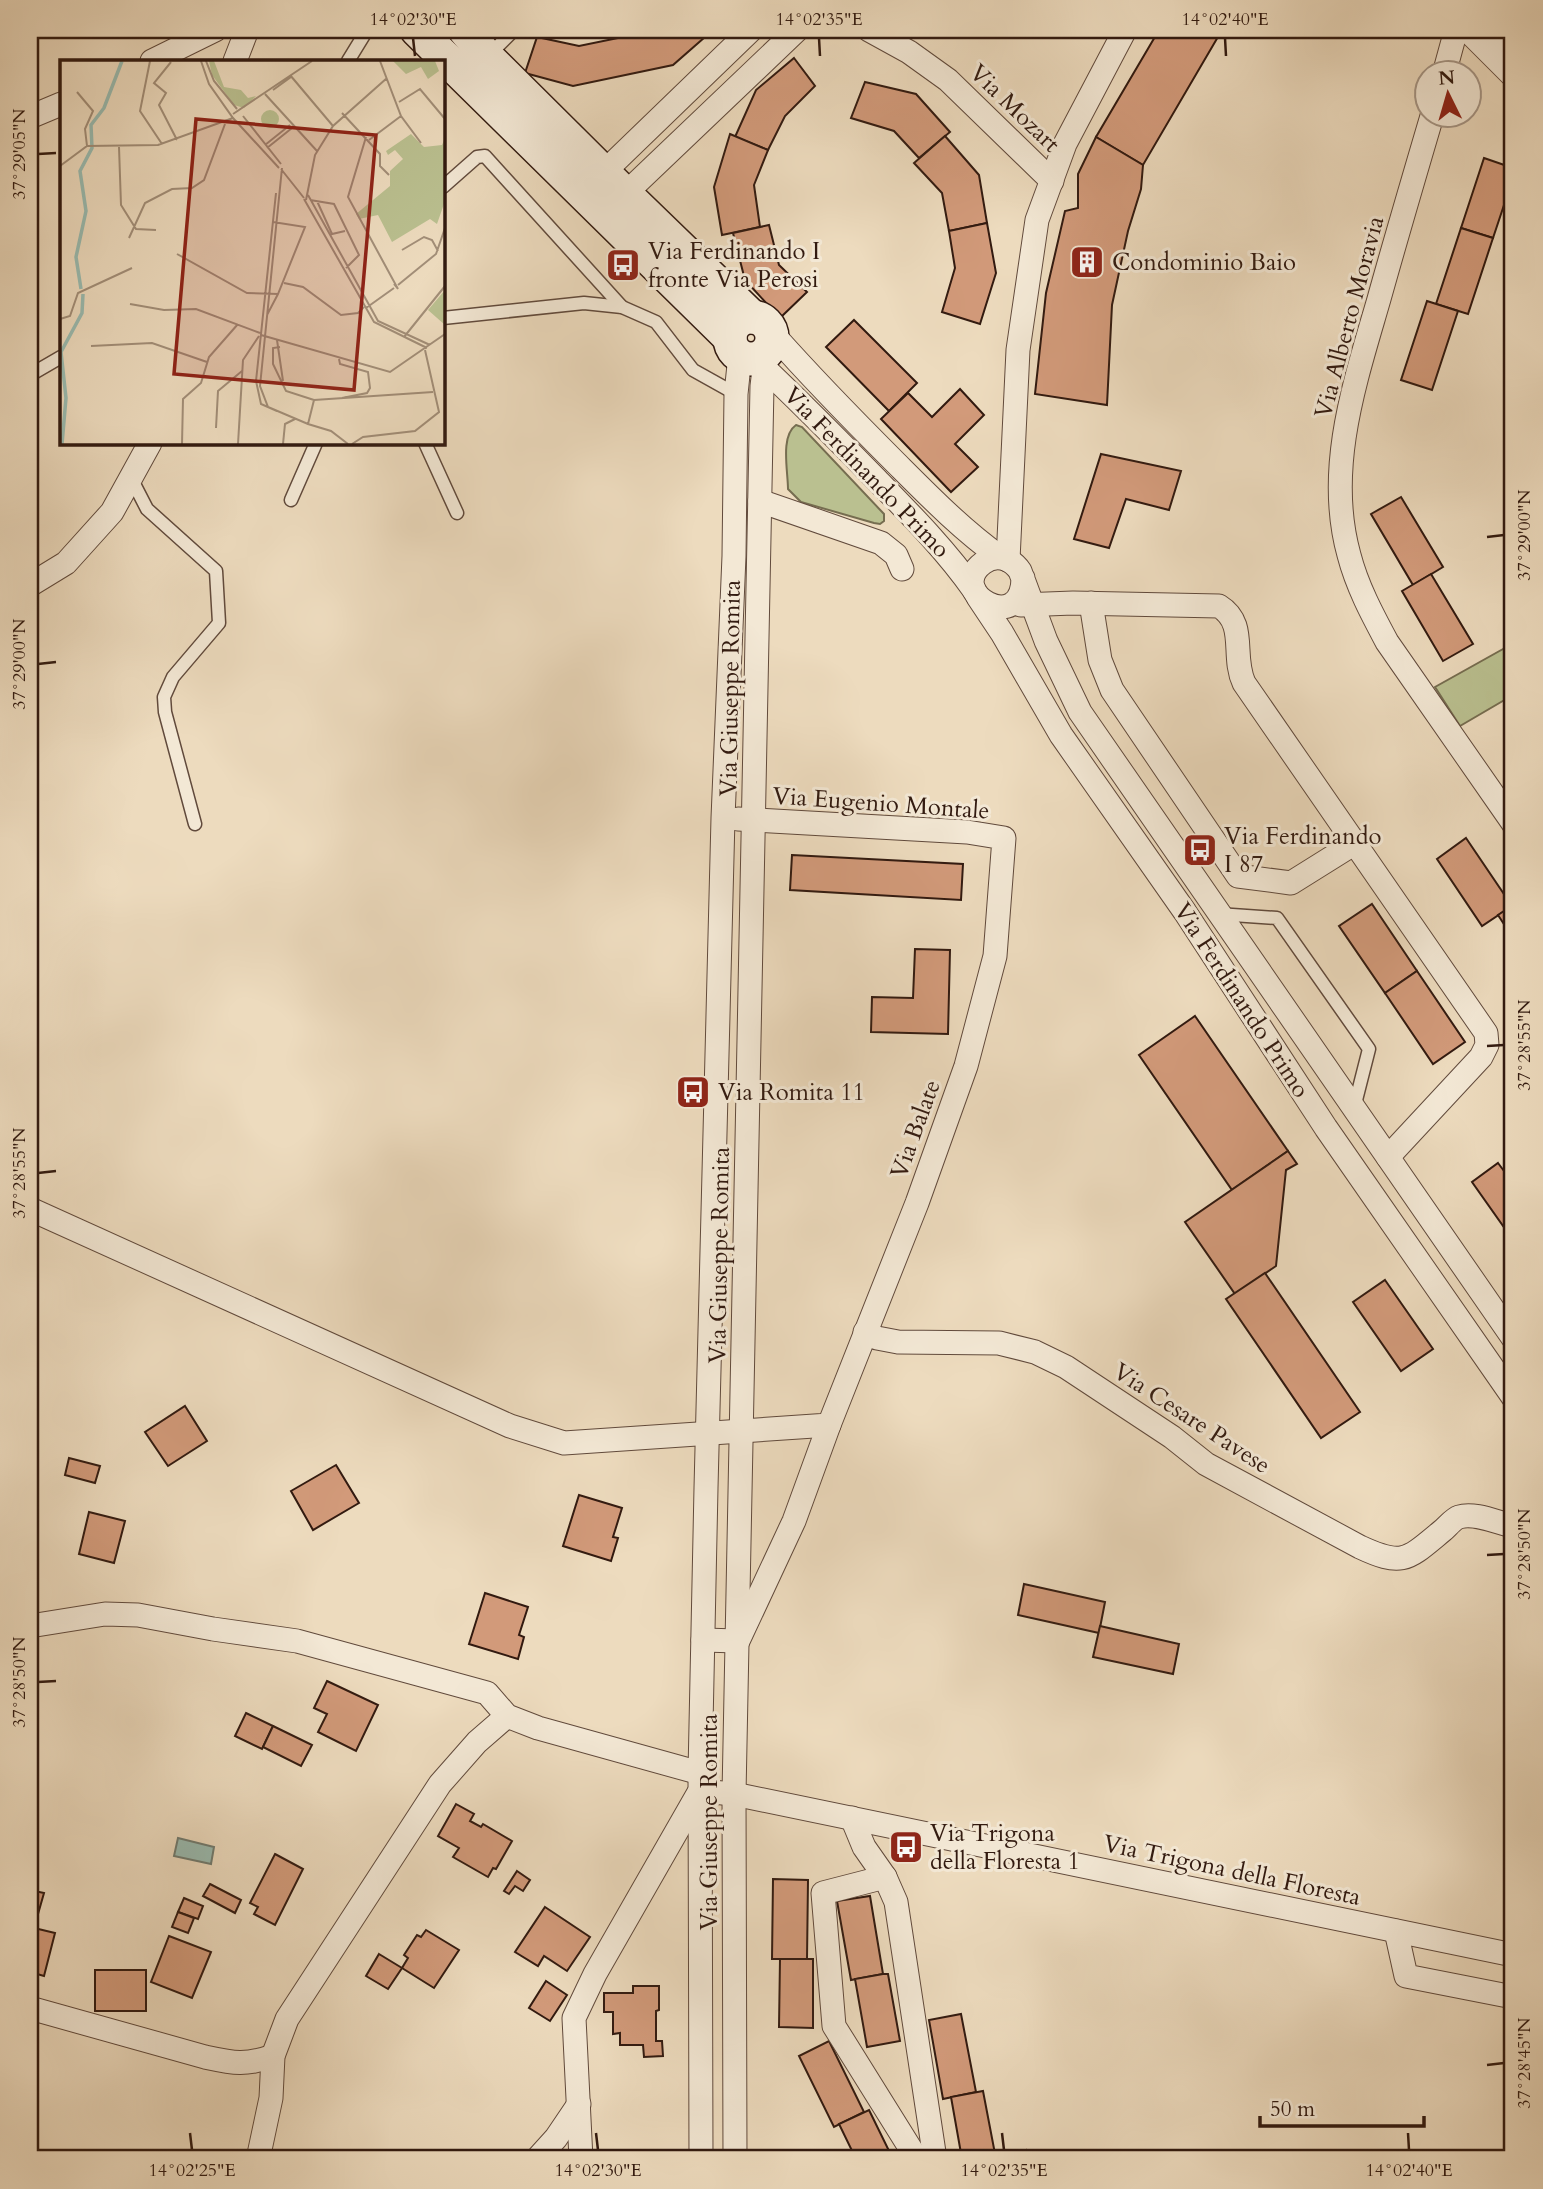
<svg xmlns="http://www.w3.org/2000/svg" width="1543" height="2189" font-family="Cardo,serif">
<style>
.green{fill:#bac090;stroke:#766d50;stroke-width:2}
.water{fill:#99bbb0;stroke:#707b70;stroke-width:2}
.building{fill:#d29a7a;stroke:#321a10;stroke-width:2}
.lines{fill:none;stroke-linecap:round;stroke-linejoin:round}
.lane-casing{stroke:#614a3c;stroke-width:15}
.street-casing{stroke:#614a3c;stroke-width:25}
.secondary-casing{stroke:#321a10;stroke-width:36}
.lane{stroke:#f3e8d5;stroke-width:12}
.street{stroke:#f3e8d5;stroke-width:23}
.secondary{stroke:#f3e8d5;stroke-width:33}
.ticks{fill:none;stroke:#321a10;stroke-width:2.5}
.labels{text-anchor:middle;stroke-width:6;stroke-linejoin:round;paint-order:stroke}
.street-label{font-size:24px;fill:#321a10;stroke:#f3e8d5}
.poi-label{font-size:24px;fill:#321a10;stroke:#f3e8d5;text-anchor:start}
.inset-river{fill:none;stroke:#99bbb0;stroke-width:3.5}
.inset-road{fill:none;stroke:#a28e78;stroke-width:2}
.view{fill:#8f2418;fill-opacity:0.15;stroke:#8f2418;stroke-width:3.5}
.inset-edge{fill:none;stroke:#321a10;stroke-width:3.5}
.neatline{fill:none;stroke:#321a10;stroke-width:2.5}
.ticks-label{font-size:18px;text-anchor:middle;fill:#321a10}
</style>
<rect width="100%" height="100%" fill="#eddbbe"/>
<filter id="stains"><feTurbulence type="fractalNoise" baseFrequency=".00286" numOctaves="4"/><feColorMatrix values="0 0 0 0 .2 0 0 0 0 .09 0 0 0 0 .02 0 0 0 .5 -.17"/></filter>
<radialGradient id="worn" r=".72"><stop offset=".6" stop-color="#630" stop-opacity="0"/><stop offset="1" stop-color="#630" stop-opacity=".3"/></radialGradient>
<g class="green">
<path d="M 796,425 L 802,427 L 884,514 L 884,521 L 880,524 L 874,523 L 801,502 L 788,489 C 788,471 780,436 796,425 Z"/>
<polygon points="1513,641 1513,695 1460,726 1435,687 1503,649"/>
</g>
<polygon class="water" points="178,1838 214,1847 211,1864 174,1856"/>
<g class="building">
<polygon points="657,30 713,30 673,65 573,86 525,73 537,37 579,46"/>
<polygon points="1159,30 1222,30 1143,165 1096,137"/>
<polygon points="794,58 815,86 785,116 768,150 735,137 756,90"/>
<polygon points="865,82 916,94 950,132 919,158 894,131 851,118"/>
<polygon points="730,134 768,150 754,185 760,227 722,235 714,187"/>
<polygon points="945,136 979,175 987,223 949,231 942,193 914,163"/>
<polygon points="1096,137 1143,165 1141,189 1128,231 1112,305 1107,405 1035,394 1046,293 1065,211 1078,208 1078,174"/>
<polygon points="1484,158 1513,168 1513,205 1505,202 1493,238 1461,228"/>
<polygon points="987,223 996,273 980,324 942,312 955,268 949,231"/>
<polygon points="769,225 779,265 807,292 780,318 745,280 733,233"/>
<polygon points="1461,228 1493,238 1468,314 1436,304"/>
<polygon points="1427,301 1458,311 1432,390 1401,380"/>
<polygon points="854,320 917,383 889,411 826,347"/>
<polygon points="960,389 984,415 955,444 978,467 951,492 881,419 908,393 932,417"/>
<polygon points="1101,454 1181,471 1169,510 1126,499 1109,548 1074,539"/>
<polygon points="1401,497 1443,567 1413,585 1371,514"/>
<polygon points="1431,574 1473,644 1443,661 1402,591"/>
<polygon points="1466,838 1512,906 1482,926 1437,859"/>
<polygon points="792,855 963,864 961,900 790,890"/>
<polygon points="1372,904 1417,971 1385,993 1339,926"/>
<polygon points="1513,905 1513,938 1498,915"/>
<polygon points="915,949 950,950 948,1034 871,1032 872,997 913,998"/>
<polygon points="1417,971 1465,1042 1433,1064 1385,993"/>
<polygon points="1195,1016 1288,1151 1232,1190 1139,1055"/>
<polygon points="1288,1151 1297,1164 1286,1170 1276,1266 1235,1294 1185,1222"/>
<polygon points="1498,1163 1513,1183 1513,1240 1472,1182"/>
<polygon points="1265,1273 1360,1412 1321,1438 1226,1299"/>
<polygon points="1385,1280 1433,1349 1401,1371 1353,1302"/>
<polygon points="185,1406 207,1441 168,1466 145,1432"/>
<polygon points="69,1458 100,1466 95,1483 65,1475"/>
<polygon points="336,1465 359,1503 313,1530 291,1491"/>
<polygon points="579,1495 622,1508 613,1537 618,1538 611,1561 563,1546"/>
<polygon points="89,1512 125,1521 114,1563 79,1554"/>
<polygon points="1024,1584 1105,1602 1099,1633 1018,1615"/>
<polygon points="485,1593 528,1607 519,1635 524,1637 518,1659 469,1644"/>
<polygon points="1100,1626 1179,1644 1173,1674 1093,1657"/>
<polygon points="327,1681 378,1705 356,1751 318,1732 327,1714 314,1708"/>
<polygon points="246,1713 273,1726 262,1749 235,1736"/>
<polygon points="273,1726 312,1745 301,1766 263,1747"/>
<polygon points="456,1804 474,1814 470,1821 481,1827 483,1824 512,1841 496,1869 493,1868 488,1877 453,1857 459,1848 438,1836"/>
<polygon points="275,1854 303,1869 275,1925 254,1914 258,1907 250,1903"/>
<polygon points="517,1871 530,1880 523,1891 515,1886 509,1894 504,1891"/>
<polygon points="773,1879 808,1880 807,1959 772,1959"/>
<polygon points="210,1884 241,1900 235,1913 203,1896"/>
<polygon points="30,1890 44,1893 38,1914 30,1912"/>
<polygon points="870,1896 883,1974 851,1980 837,1901"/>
<polygon points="184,1898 203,1906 198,1919 178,1912"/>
<polygon points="545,1907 590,1937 567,1971 544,1956 538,1966 515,1952"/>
<polygon points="178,1912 194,1918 188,1933 172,1927"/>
<polygon points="30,1927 55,1933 44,1976 30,1972"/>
<polygon points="426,1930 459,1950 434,1988 402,1968 408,1958 404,1955 417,1935 421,1937"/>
<polygon points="169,1936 211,1952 192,1998 151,1982"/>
<polygon points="379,1954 402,1968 388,1989 366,1976"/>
<polygon points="780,1959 813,1959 813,2028 779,2027"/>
<rect x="95" y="1970" width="51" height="41"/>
<polygon points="883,1974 888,1974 900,2041 867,2047 855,1979"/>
<polygon points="546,1981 567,1995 550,2021 529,2008"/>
<polygon points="633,1986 659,1986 659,2010 656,2011 656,2041 662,2041 663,2056 644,2057 643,2045 620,2045 620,2033 613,2034 613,2012 604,2012 604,1993 633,1993"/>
<polygon points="961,2014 976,2092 943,2099 929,2020"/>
<polygon points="829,2041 864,2112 834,2127 799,2056"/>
<polygon points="983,2091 996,2159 962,2159 951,2097"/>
<polygon points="869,2110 893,2159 856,2159 839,2124"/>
<polygon points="1026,2150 1028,2159 996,2159 995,2156"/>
</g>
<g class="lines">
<g class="lane-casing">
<g id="lane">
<polyline points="572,30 575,31 607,30"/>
<polyline points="487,57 514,30"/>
<polyline points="348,61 367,30"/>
<polyline points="443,187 477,157 485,156 622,307"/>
<polyline points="443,318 584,303 622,307 656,322 693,370 736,394"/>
<polyline points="30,375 61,357"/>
<polyline points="425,443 457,513"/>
<polyline points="131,478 147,509 216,571 219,623 173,677 164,697 165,712 195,824"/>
<polyline points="291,500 316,443"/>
<polyline points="1218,914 1277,918 1369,1049 1354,1108"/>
</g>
</g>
<g class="street-casing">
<g id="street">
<polyline points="869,30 909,52 948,80 1052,181"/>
<polyline points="1467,30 1513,76"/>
<polyline points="1487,49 1510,30"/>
<polyline points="152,61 215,30"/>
<polyline points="235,61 247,30"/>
<polyline points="1444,74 1456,30"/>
<path d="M 1432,116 C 1414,177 1396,238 1379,299 C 1355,382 1325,469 1349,555 C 1357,586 1372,614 1387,642 L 1513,823"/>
<polyline points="30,117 61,104"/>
<polyline points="604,172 751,30"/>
<polyline points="625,194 797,30"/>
<path d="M 772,333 C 811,377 852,419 894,461 C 928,495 961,529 1000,557"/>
<path d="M 756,360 C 797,399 836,438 875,478 C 910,514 945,549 974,590"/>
<polyline points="760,501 881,543 896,555 902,569"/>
<polyline points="1008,560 1018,350 1037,220 1065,144 1125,30"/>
<path d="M 1023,578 C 1022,637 944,592 983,563 C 996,553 1011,558 1020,571 L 1046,641 L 1080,712 L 1513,1338"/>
<polyline points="30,585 66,563 112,512 150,443"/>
<polyline points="978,597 1002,633 1061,735 1185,912 1326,1128 1513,1397"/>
<polyline points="1091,603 1100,660 1112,690 1238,876 1291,883 1355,843"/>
<path d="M 1021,605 L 1073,603 L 1219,606 C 1248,624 1231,655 1244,683 L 1486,1033 L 1487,1045 L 1481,1057 L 1388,1157"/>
<polyline points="30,1209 510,1426 564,1443 829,1425 917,1203 966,1066 995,956 1004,838 967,832 738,819"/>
<path d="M 865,1332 L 877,1338 L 898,1342 L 999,1343 L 1035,1352 L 1066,1367 L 1172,1437 L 1206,1464 L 1360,1547 C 1403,1567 1407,1560 1442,1531 C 1447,1527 1453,1519 1459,1517 C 1475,1512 1498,1523 1513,1526"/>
<polyline points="30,1626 105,1614 138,1615 213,1629 297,1641 487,1693 507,1716 538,1728 700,1773"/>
<polyline points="703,1640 738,1641 794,1521 829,1425"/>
<polyline points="700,1791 734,1794 1513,1955"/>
<polyline points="852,1818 864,1847 885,1877 896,1902 935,2159"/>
<polyline points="885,1877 823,1893 834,2026 917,2159"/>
<polyline points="1396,1931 1406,1976 1513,1997"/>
<path d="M 30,2008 L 205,2057 C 233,2063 245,2066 273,2056"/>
<polyline points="258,2159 271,2098 273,2056 287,2019 440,1784 477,1742 507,1716"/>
<polyline points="537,2159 556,2138 579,2104"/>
<polyline points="581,2159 574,2018 595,1974 698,1794"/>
<polyline points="701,2159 700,1773 706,1488 723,818 734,556 736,394 740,355"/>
<polyline points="735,2159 734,1794 762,386 766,352"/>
</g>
</g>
<g class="secondary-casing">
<g id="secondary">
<polyline points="417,30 730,338"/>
<polyline points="465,30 487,57 625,194 752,317"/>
<circle cx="751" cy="338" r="21"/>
</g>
</g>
<use href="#lane" class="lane"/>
<use href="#street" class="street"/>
<use href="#secondary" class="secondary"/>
</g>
<path class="ticks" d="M 413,38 L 415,56M 819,38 L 820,56M 1225,38 L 1226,56M 38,154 L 56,153M 1487,537 L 1504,535M 38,664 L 56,662M 1487,1046 L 1504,1045M 38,1173 L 56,1171M 1487,1555 L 1504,1554M 38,1682 L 56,1681M 1487,2065 L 1504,2063M 190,2133 L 192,2150M 596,2133 L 598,2150M 1002,2133 L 1004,2150M 1408,2133 L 1409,2150"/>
<defs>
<g id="building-square" transform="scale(1.75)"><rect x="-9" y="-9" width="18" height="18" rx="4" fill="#8f2418" stroke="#f3e8d5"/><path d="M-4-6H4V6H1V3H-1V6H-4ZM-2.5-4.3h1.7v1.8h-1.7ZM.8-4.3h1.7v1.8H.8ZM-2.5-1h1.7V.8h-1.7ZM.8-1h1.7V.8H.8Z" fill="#fff"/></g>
<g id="bus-square" transform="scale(1.75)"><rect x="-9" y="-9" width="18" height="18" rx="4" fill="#8f2418" stroke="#f3e8d5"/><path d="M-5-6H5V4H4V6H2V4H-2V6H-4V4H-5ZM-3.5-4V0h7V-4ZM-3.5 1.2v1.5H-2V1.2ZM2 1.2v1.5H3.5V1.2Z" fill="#fff"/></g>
</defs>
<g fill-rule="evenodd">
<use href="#building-square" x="1087" y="262"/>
<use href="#bus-square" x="623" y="265"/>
<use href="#bus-square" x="1200" y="850"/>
<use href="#bus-square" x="693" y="1092"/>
<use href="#bus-square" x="906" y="1847"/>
</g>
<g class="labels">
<g class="street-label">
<text transform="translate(1015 108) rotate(44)" y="8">Via Mozart</text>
<text transform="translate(1349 317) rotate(-75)" y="8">Via Alberto Moravia</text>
<text transform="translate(867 472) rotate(46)" y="8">Via Ferdinando Primo</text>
<text transform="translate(730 688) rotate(-89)" y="8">Via Giuseppe Romita</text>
<text transform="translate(881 803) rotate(4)" y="8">Via Eugenio Montale</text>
<text transform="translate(1242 1000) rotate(57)" y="8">Via Ferdinando Primo</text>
<text transform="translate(915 1129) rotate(-70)" y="8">Via Balate</text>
<text transform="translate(719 1255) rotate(-89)" y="8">Via Giuseppe Romita</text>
<text transform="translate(1192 1418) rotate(33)" y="8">Via Cesare Pavese</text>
<text transform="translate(709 1822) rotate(-90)" y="8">Via Giuseppe Romita</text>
<text transform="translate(1232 1870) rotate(12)" y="8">Via Trigona della Floresta</text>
</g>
<g class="poi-label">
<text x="648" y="259">Via Ferdinando I<tspan x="648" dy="28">fronte Via Perosi</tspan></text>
<text x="1112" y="270">Condominio Baio</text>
<text x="1224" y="844">Via Ferdinando<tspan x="1224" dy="28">I 87</tspan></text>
<text x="718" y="1100">Via Romita 11</text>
<text x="930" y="1841">Via Trigona<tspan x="930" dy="28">della Floresta 1</tspan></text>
</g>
</g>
<g transform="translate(60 60)">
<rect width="385" height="385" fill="#eddbbe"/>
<path d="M 149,1 L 154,1 L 164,27 L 181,30 L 188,38 L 196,36 L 184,48 L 174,45 L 152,15 ZM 333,1 L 375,1 L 379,11 L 368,19 L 361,7 L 346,14 ZM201 59a9 9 0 1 1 18 0a9 9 0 1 1-18 0ZM 351,74 L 364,87 L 382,85 L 385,78 L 385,141 L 377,164 L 370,159 L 332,182 L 318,155 L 299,159 L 296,154 L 330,126 L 330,111 L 343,99 L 335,90 L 328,95 L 326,91 ZM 385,230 L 385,265 L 368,250 Z" fill="#bac090"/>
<path class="inset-river" d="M 21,229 L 16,197 L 26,151 L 20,111 L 32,88 L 31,65 L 44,48 L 62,1M 2,384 L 6,338 L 1,292 L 22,253 L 23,234"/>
<path class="inset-road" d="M 90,1 L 80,51 L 102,84M 141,1 L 149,24 L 173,58 L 219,108M 146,1 L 154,21 L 177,49M 320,1 L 341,56 L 361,83M 111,2 L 94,23 L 106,33 L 99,45 L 117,80M 230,15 L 273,66M 213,30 L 231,17M 17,32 L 33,51 L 25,69 L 27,86M 205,34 L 257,91M 339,42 L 360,29 L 385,59M 282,53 L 320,94 L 320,106 L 329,115M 173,54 L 252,1M 183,56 L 221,104M 306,77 L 288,137 L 338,229 L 334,224M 309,80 L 341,56M 205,85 L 230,65M 59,87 L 61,145 L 76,169 L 96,170M 207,88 L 232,68M 0,106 L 27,86 L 98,85 L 173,58M 222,108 L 200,326 L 208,347 L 248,364M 221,109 L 244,138M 216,133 L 196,321 L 201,344 L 217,351M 248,135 L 318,261 L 370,285M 244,139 L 314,262 L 367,288M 246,140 L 255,95 L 273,66 L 327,18M 250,140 L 274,144 L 299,195 L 286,208M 257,141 L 272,174 L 285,171M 69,178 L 85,143 L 112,129 L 132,128 L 144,120 L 165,64M 342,190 L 364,177 L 372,180 L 378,191M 117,194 L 187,233 L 218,234 L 245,167 L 213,162M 224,223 L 243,227 L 281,255 L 298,253 L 304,247M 338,225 L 376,194 L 385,168M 70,244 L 104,250 L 136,249 L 200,273M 306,248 L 334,228M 207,255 L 218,234M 0,259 L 10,256 L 18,233 L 72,208M 201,275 L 330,312 L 385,274M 344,277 L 385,226M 217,280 L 223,321M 31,286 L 92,283 L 147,302M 220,287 L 213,288 L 213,304 L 226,331 L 254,340M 279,299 L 280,304 L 308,312 L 310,328 L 307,333 L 282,338M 254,340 L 373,332M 254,340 L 248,364 L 271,371 L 288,384M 156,368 L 158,331 L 182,311M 122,384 L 123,339 L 141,323 L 149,297 L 178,264M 178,384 L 183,300 L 199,276M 223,384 L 225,364 L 235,359M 292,384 L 303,377 L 355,371 L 379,352 L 365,290"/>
<path class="view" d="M 136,59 L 316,75 L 294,330 L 114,314 Z"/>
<rect width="385" height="385" class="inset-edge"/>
</g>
<rect width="1543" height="2189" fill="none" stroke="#eddbbe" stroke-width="77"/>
<g transform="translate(1448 94) rotate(355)"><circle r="33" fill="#f3e8d5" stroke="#a69686" stroke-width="2"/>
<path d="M0-5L12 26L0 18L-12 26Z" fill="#8f2418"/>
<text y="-10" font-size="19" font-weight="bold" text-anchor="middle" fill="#321a10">N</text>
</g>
<path d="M1260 2116v10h164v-10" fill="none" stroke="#321a10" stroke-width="3.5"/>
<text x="1270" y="2116" font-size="21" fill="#321a10" stroke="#f3e8d5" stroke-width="5" paint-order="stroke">50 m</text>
<rect x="38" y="38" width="1466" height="2112" class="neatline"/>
<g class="ticks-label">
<text x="413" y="25">14°02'30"E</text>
<text x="819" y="25">14°02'35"E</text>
<text x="1225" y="25">14°02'40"E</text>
<text transform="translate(19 154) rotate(-90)" y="6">37°29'05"N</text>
<text transform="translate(1524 535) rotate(-90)" y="6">37°29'00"N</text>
<text transform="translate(19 664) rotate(-90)" y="6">37°29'00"N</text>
<text transform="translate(1524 1045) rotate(-90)" y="6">37°28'55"N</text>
<text transform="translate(19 1173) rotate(-90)" y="6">37°28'55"N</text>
<text transform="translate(1524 1554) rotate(-90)" y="6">37°28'50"N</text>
<text transform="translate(19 1682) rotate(-90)" y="6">37°28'50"N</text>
<text transform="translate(1524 2063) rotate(-90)" y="6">37°28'45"N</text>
<text x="192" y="2176">14°02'25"E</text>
<text x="598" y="2176">14°02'30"E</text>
<text x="1004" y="2176">14°02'35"E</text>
<text x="1409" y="2176">14°02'40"E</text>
</g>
<rect width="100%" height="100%" filter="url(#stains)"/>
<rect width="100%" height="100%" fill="url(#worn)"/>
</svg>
